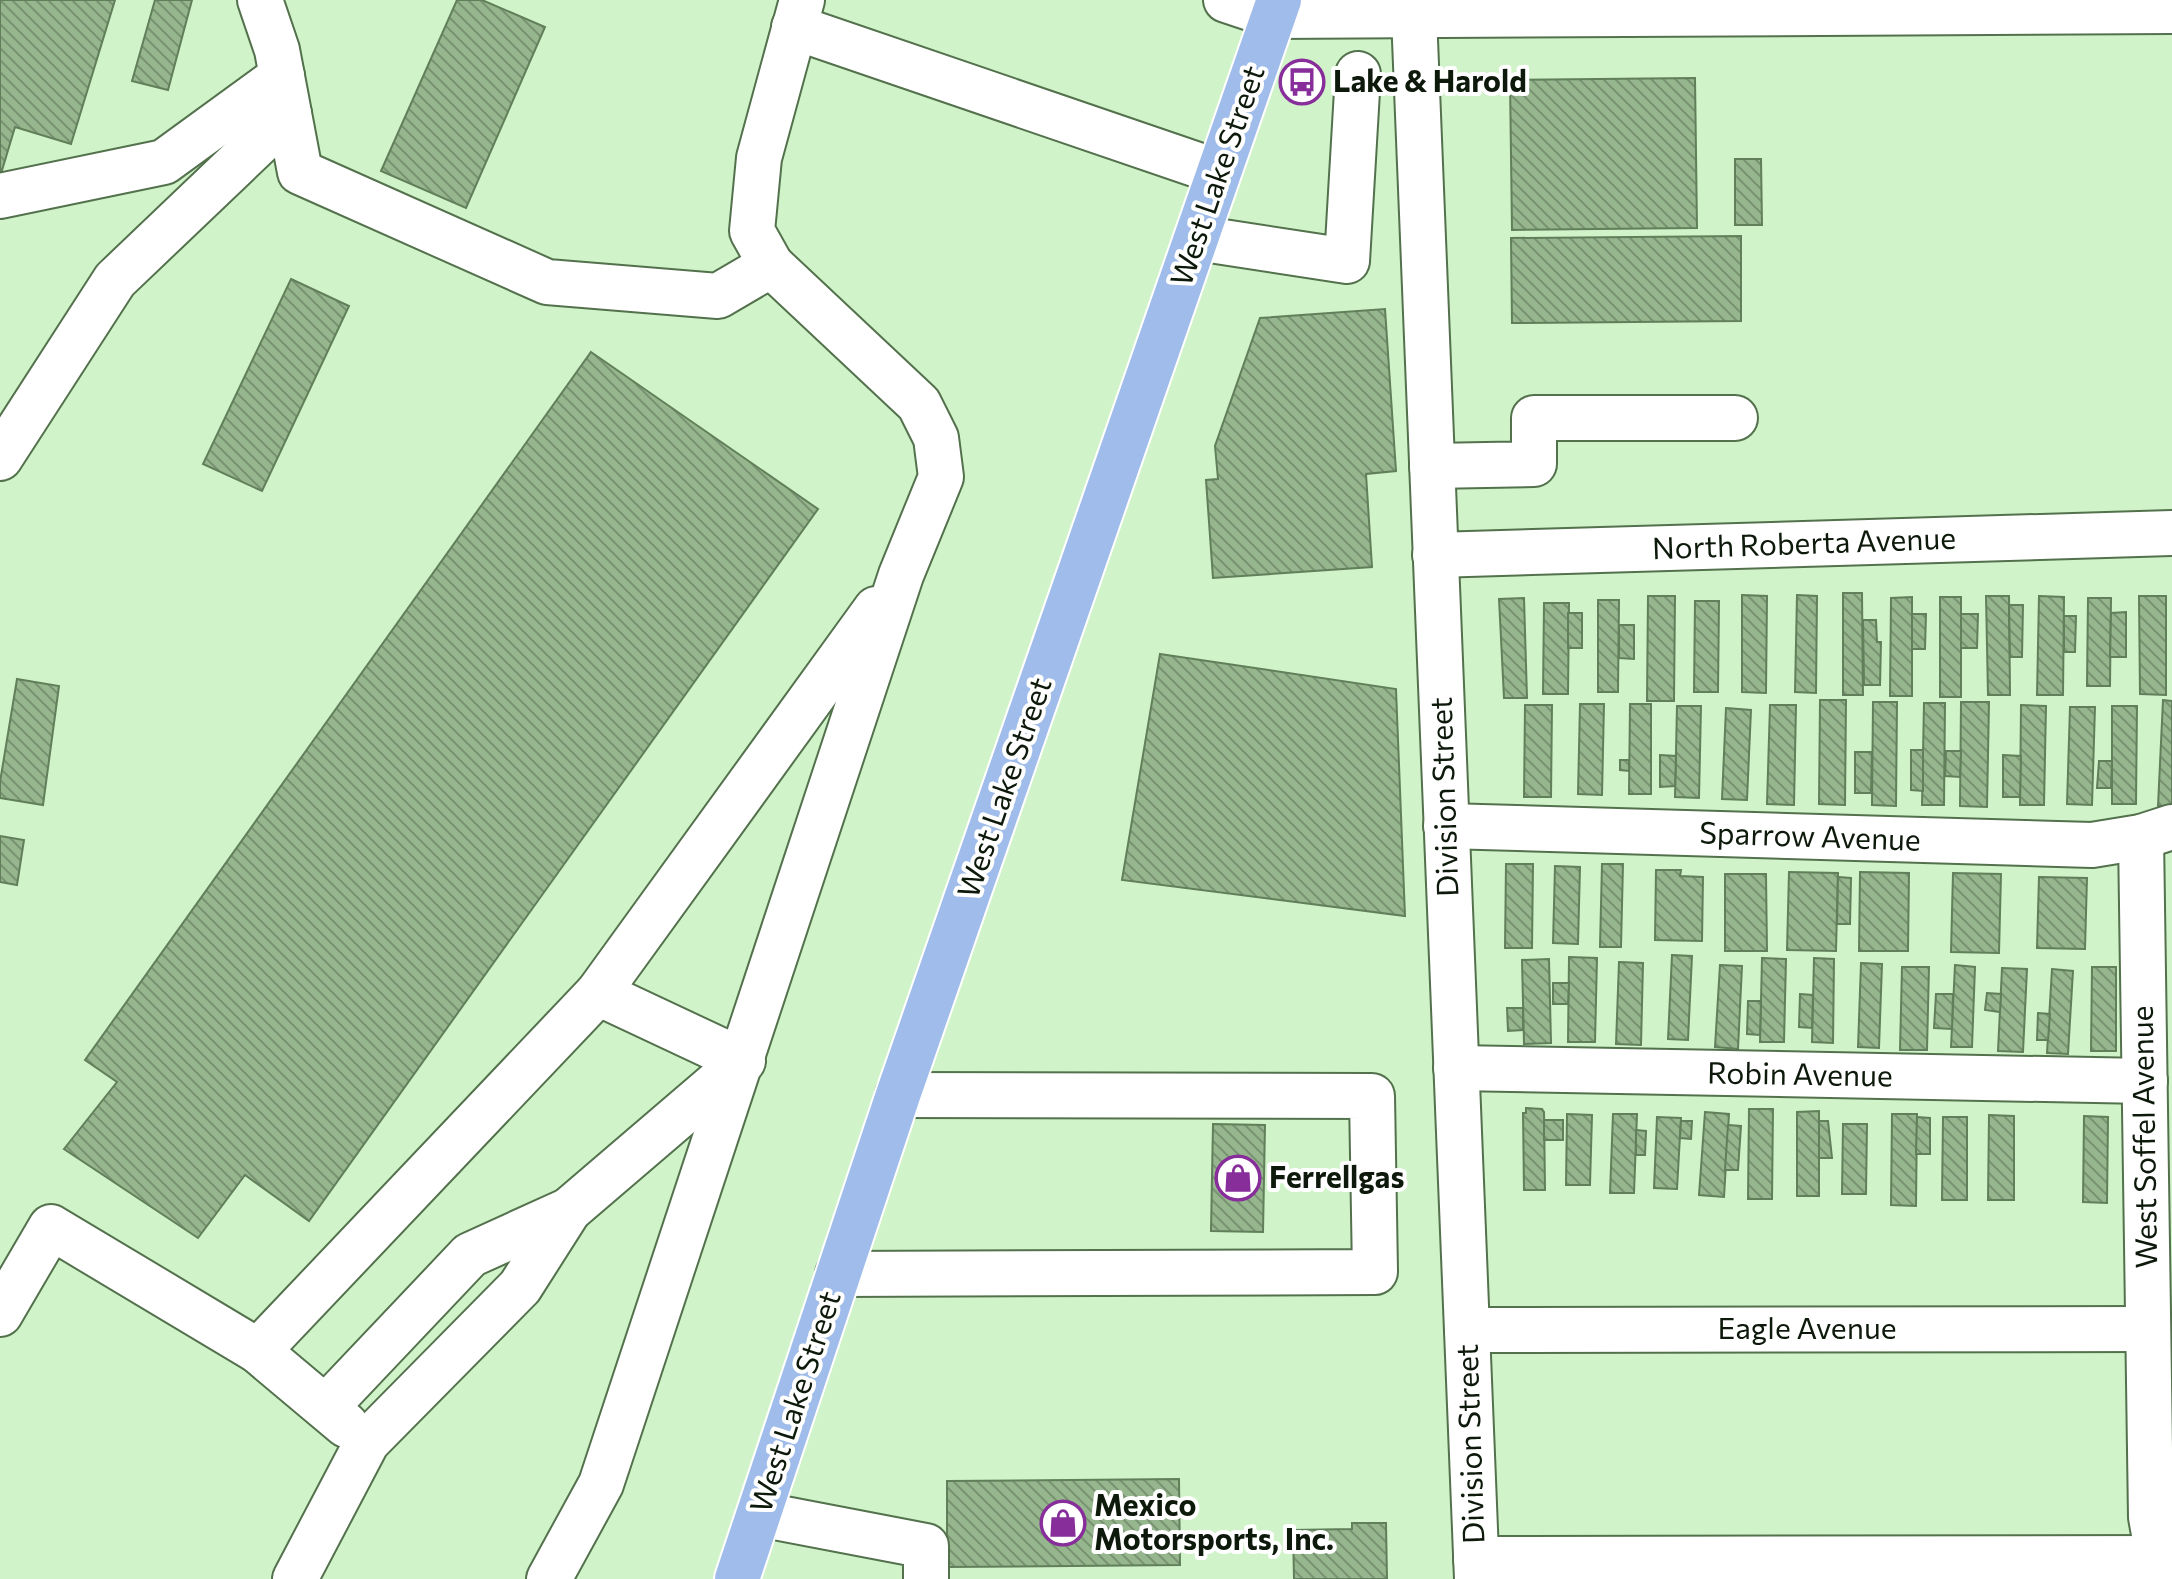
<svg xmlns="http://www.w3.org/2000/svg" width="2172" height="1579" font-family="Commissioner,sans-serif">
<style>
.building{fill:url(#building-back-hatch);stroke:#607f5a;stroke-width:2}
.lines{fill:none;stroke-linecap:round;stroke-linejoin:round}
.minor-casing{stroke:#53714c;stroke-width:48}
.major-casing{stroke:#fff;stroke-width:48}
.minor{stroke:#fff;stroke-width:44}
.major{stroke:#a0bcea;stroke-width:44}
.labels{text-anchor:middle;stroke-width:8;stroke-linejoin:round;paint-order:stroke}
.poi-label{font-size:30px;font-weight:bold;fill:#0d190a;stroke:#fff;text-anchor:start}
.street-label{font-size:30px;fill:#0d190a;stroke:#fff}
</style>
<defs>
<pattern id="building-back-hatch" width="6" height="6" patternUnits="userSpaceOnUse" patternTransform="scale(2)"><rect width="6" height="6" fill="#96b68e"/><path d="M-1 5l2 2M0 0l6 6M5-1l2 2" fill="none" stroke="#799372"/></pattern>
</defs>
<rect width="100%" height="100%" fill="#d0f3c9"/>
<g class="building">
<polygon points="0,0 115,0 71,144 15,127 0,177"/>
<polygon points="155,0 192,0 168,90 132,81"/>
<polygon points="457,0 482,0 545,27 466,208 381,171"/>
<polygon points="1695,78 1697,228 1512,230 1510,80"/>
<polygon points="1735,159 1761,159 1762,225 1735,225"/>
<polygon points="1741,236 1741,321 1512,323 1511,238"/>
<polygon points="291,279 349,306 262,491 203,464"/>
<polygon points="1385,309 1396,471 1366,474 1372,567 1213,578 1206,480 1218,479 1215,446 1260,318"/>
<polygon points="591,352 818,509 309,1221 245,1175 198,1238 64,1149 117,1082 85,1060"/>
<polygon points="1843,593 1862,593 1863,695 1843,695"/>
<polygon points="1742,595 1767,596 1766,693 1742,692"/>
<polygon points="1797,595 1817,596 1816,693 1795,692"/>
<polygon points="1648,596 1675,596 1674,701 1647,701"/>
<polygon points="1986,596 2009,596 2010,695 1988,695"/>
<polygon points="2039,596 2064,597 2063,695 2037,695"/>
<polygon points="2139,596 2166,596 2166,695 2140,694"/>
<polygon points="1912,597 1912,696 1890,696 1891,598"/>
<rect x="1940" y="597" width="21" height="100"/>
<polygon points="1524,598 1527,698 1504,698 1499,599"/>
<polygon points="2088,598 2111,598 2110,686 2087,686"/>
<polygon points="1598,600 1619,600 1618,692 1598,692"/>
<polygon points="1695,601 1719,601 1718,692 1694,692"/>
<polygon points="1544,603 1569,603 1568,694 1543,694"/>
<polygon points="2009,605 2023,605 2022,657 2010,657"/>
<polygon points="2126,612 2126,657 2110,657 2111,613"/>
<rect x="1568" y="613" width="14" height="35"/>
<polygon points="1912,614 1926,614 1925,649 1912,649"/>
<polygon points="1961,614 1978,614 1977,648 1961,648"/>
<polygon points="2064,616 2076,616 2075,652 2064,652"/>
<polygon points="1863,620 1876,620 1877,642 1881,642 1880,685 1864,685"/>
<polygon points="1619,625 1634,625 1634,659 1619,658"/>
<polygon points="1160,654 1396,689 1405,916 1122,880"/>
<polygon points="17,679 59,686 43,805 0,798 0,782"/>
<polygon points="1820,700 1846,700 1845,805 1819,804"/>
<polygon points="2163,700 2172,701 2172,806 2158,806"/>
<polygon points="1873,702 1897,702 1896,806 1872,805"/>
<polygon points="1961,702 1989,702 1987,807 1960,806"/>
<polygon points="1924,703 1945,703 1944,805 1922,805"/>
<polygon points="1580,704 1604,704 1602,795 1578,794"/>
<polygon points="1630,704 1651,704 1651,794 1629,794"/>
<polygon points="1525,705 1552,705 1551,797 1524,797"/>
<polygon points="1770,705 1796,705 1794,805 1767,804"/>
<polygon points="2021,705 2046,706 2044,805 2020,805"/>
<polygon points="1677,706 1701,706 1699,798 1675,797"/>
<polygon points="2112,706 2137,706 2136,804 2112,804"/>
<polygon points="2070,707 2095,707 2092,805 2067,804"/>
<polygon points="1726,708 1751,710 1747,800 1722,799"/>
<polygon points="1911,750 1923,750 1923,791 1911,790"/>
<polygon points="1946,751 1961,751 1960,777 1945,776"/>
<polygon points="1855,752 1872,752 1871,793 1855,793"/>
<polygon points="1660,755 1676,756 1675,786 1660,787"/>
<polygon points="2003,755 2021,756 2020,797 2003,797"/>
<polygon points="1620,760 1629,760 1629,771 1620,770"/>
<polygon points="2099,761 2112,761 2111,788 2097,788"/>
<polygon points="0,836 24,840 17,885 0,882"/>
<polygon points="1506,864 1533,864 1532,948 1505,948"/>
<polygon points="1602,864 1623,864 1621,947 1600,947"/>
<polygon points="1555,866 1580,867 1578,944 1553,943"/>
<polygon points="1656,870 1681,870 1680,876 1703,877 1702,941 1655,940"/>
<polygon points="1789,872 1838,873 1836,951 1787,950"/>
<polygon points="1860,872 1909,873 1908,951 1859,951"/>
<polygon points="1953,873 2001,874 1999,953 1951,952"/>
<polygon points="1725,874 1766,874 1767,951 1725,951"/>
<polygon points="1838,877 1851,878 1850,924 1837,924"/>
<polygon points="2039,877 2087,878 2085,949 2037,948"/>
<polygon points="1672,955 1692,956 1688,1040 1668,1039"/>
<polygon points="1569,957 1597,958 1595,1042 1568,1042"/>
<polygon points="1762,958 1786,959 1784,1042 1760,1042"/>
<polygon points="1814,958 1834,959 1833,1043 1812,1042"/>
<polygon points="1549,959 1551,1043 1524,1044 1522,960"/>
<polygon points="1619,962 1643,963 1641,1045 1616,1044"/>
<polygon points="1861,963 1882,964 1879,1048 1858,1047"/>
<polygon points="1720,965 1742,966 1738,1049 1715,1047"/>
<polygon points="1955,965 1975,967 1972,1047 1951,1047"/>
<polygon points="1902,967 1929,967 1927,1050 1900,1050"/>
<polygon points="2092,967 2116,967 2116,1051 2091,1051"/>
<polygon points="2002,968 2027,969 2023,1052 1998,1051"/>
<polygon points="2052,969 2073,971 2068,1054 2047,1053"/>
<polygon points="1553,983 1569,983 1568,1004 1553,1004"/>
<polygon points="1987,993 2001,994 2000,1012 1985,1010"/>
<polygon points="1800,994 1813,995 1812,1028 1799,1027"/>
<polygon points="1936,994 1953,994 1952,1029 1934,1028"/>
<polygon points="1748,1001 1761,1001 1760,1035 1747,1034"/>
<polygon points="1507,1008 1523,1008 1523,1030 1508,1031"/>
<polygon points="2038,1013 2050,1014 2048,1040 2037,1040"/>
<polygon points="1526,1108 1542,1109 1544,1112 1545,1190 1524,1190 1523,1113 1526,1113"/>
<polygon points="1749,1109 1773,1109 1772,1199 1748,1199"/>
<polygon points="1819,1111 1819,1196 1797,1196 1797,1112"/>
<polygon points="1705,1112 1729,1114 1724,1197 1699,1195"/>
<polygon points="1567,1114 1592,1115 1590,1185 1566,1185"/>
<polygon points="1613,1114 1637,1114 1634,1193 1610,1193"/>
<polygon points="1892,1114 1917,1114 1916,1206 1891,1205"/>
<polygon points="1989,1115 2014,1116 2014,1200 1988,1200"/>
<polygon points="2084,1116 2108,1117 2107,1203 2083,1202"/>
<polygon points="1657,1117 1681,1118 1677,1189 1654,1188"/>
<polygon points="1917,1117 1930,1118 1930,1154 1916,1154"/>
<polygon points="1943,1117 1967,1117 1967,1200 1942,1200"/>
<rect x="1544" y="1120" width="19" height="20"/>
<polygon points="1681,1121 1692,1121 1691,1139 1680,1138"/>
<polygon points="1819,1121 1828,1121 1832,1158 1819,1158"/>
<polygon points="1213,1124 1265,1125 1263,1232 1211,1231"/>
<polygon points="1843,1124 1867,1124 1866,1194 1842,1194"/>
<polygon points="1728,1125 1741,1126 1738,1170 1725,1170"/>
<polygon points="1636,1130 1646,1131 1645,1155 1636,1155"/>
<polygon points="1179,1479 1180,1565 947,1567 947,1481"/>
<polygon points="1352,1523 1386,1523 1387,1579 1294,1579 1293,1530 1352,1529"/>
</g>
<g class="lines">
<g class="minor-casing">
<g id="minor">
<polyline points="260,0 277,50 300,172 547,282 718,296 771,265 752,231 759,158 802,0"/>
<polyline points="1226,0 1274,16 2172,11"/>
<polyline points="1414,15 1477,1579"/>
<polyline points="794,27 1218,172"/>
<polyline points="0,196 164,162 282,76"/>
<polyline points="1197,238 1347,261 1358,74"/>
<polyline points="0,458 115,280 289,114"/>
<polyline points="1432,466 1534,464 1534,418 1735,418"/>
<polyline points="1435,555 2172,533"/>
<polyline points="1446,826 2092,845 2141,837 2172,827"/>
<polyline points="2141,837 2151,1517 2162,1579"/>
<polyline points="1456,1068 2145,1081"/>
<polyline points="838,1274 1375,1272 1372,1096 898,1095"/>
<polyline points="0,1314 51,1227 258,1351 598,993 876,609"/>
<polyline points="1467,1330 2148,1329"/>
<polyline points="258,1351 346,1425"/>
<polyline points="326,1407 470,1255 569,1210"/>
<polyline points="759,1514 926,1546 926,1579"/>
<polyline points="1476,1559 2172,1558"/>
<polyline points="295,1579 367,1442 520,1287 569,1210 743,1061 598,993"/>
<polyline points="549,1579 601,1484 901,575 941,477 936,438 919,404 771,265"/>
</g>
</g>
<g class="major-casing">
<polyline id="major" points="737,1579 898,1095 1279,0"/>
</g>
<use href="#minor" class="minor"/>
<use href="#major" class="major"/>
</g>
<defs>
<g id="bus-ring" transform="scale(2.3)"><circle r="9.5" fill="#fff" stroke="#872e9b" stroke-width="1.5"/><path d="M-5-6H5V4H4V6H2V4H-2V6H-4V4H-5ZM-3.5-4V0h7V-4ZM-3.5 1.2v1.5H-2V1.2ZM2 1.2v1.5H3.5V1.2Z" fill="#872e9b"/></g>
<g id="shop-ring" transform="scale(2.3)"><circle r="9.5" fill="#fff" stroke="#872e9b" stroke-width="1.5"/><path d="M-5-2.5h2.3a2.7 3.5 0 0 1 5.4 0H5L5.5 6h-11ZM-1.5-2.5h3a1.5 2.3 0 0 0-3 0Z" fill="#872e9b"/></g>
</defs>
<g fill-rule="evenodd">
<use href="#bus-ring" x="1302" y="82"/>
<use href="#shop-ring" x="1238" y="1178"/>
<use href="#shop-ring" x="1063" y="1523"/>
</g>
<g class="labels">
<g class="poi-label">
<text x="1333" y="92">Lake &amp; Harold</text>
<text x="1269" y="1188">Ferrellgas</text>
<text x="1094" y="1516">Mexico<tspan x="1094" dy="34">Motorsports, Inc.</tspan></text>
</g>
<g class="street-label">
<text transform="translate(1218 176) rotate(-71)" y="10">West Lake Street</text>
<text transform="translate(1804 544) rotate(-2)" y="10">North Roberta Avenue</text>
<text transform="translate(1005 788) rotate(-71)" y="10">West Lake Street</text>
<text transform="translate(1445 797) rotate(-92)" y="10">Division Street</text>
<text transform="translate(1810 837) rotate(2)" y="10">Sparrow Avenue</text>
<text transform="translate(1800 1075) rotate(1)" y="10">Robin Avenue</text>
<text transform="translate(2145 1137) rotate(-91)" y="10">West Soffel Avenue</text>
<text x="1807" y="1339">Eagle Avenue</text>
<text transform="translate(796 1402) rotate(-72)" y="10">West Lake Street</text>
<text transform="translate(1471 1444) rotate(-92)" y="10">Division Street</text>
</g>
</g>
</svg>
